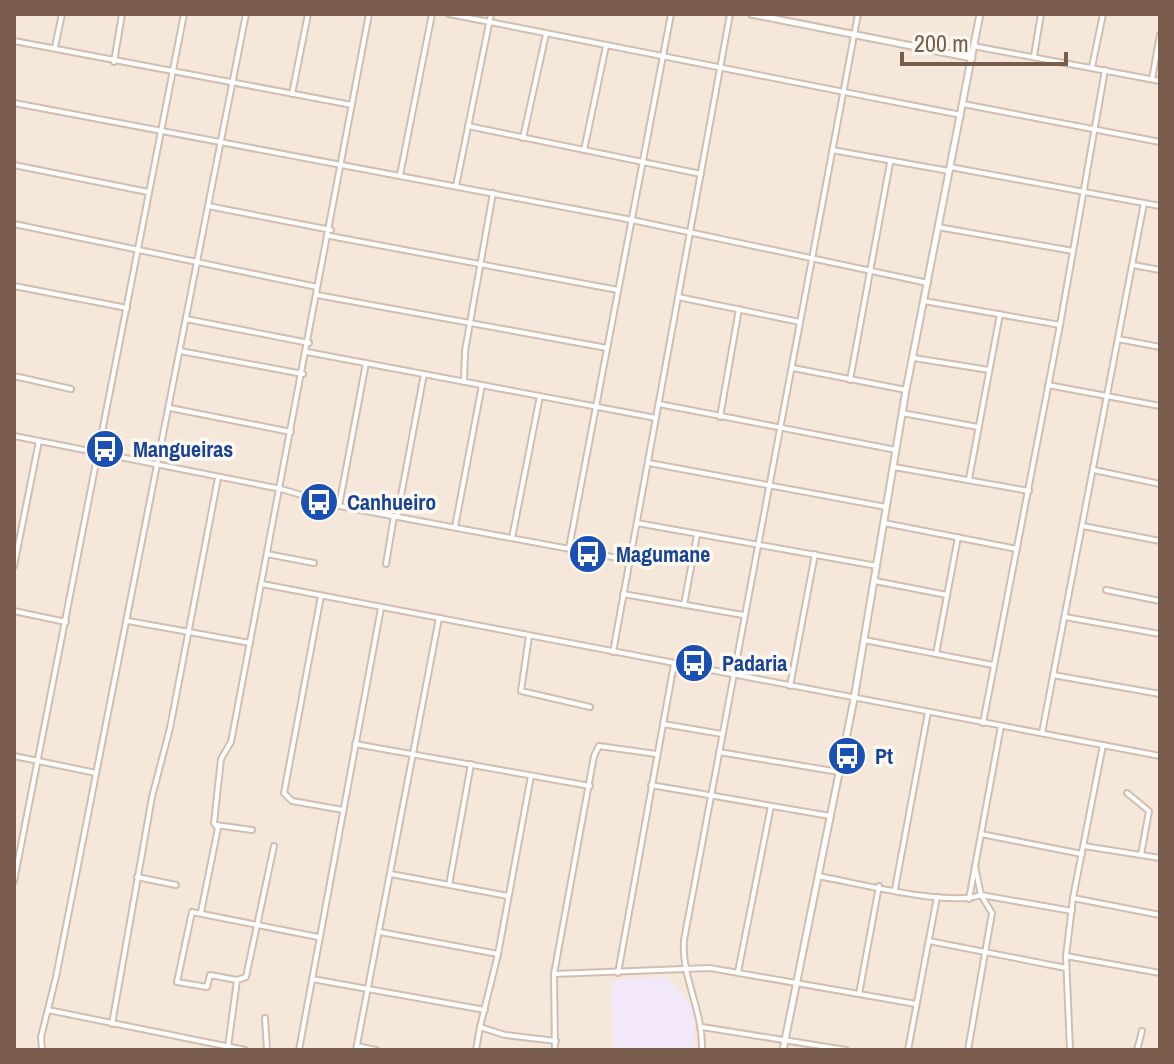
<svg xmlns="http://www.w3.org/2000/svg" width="1174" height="1064" font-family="'Archivo Narrow',sans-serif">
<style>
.residential{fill:#f5e8da}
.education{fill:#f3e8fa}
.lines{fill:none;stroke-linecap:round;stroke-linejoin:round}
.minor-casing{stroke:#d1beb0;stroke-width:8}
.tertiary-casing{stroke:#d1beb0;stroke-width:9}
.minor{stroke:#fff;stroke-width:4}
.tertiary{stroke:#fff;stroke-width:5}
.labels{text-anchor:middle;stroke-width:7;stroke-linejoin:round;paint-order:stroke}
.transit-label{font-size:22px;font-weight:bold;fill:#164399;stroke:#fffaf3;text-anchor:start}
</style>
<rect width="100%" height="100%" fill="#fdf6ec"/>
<rect class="residential" x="14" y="14" width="1146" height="1036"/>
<polygon class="education" points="667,977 693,1008 695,1050 614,1050 611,980"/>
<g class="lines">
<g class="minor-casing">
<g id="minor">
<polyline points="246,14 208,206 331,230"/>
<polyline points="449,14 961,115"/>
<polyline points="14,41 352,105"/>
<polyline points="973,46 1160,81"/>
<polyline points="55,47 62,14"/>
<polyline points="1034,56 1041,14"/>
<polyline points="114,62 122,14"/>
<polyline points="1092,67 1103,14"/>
<polyline points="1152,79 1160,35"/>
<polyline points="292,94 308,14"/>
<polyline points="14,103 632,220 928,283"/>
<polyline points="963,104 1160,142"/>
<polyline points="468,126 701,174"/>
<polyline points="523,138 546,34"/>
<polyline points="584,150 606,46"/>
<polyline points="832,150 949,171"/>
<polyline points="14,165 148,192"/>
<polyline points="950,167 1160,206"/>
<polyline points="400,175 432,14"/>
<polyline points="456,186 491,14"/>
<polyline points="14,224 317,287"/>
<polyline points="938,227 1073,251"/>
<polyline points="330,236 618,290"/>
<polyline points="1133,265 1160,270"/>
<polyline points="14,286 127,308"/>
<polyline points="317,295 607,348"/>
<polyline points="678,297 800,322"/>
<polyline points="924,301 1060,325"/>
<polyline points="186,319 309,343"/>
<polyline points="1118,339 1160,347"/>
<polyline points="180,351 303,374"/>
<polyline points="307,352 656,418"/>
<polyline points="914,358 989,370"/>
<polyline points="793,368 906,390"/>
<polyline points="14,376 71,389"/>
<polyline points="850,380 890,163"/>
<polyline points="464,382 465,351 493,193"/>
<polyline points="1048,385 1160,406"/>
<polyline points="659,404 896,450"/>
<polyline points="170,408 291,432"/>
<polyline points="902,413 978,427"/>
<polyline points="720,417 739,309"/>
<polyline points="14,436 281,489 339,506 629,560"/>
<polyline points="649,463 886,507"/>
<polyline points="894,467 1029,491"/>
<polyline points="1094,470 1160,484"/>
<polyline points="969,479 1000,314"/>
<polyline points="339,506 366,363"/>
<polyline points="397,517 424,374"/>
<polyline points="637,523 877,566"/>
<polyline points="884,523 1017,549"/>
<polyline points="1083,526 1160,541"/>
<polyline points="455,527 482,385"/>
<polyline points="512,538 540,396"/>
<polyline points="569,548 671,14"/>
<polyline points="267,554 314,563"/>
<polyline points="386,564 394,516"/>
<polyline points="14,566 39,441"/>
<polyline points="875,581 947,595"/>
<polyline points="262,584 1160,756"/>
<polyline points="1106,590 1160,601"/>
<polyline points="623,594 743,615"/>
<polyline points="321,596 284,793 292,801 343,810"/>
<polyline points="684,605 697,535"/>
<polyline points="14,611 66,622"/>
<polyline points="1065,617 1160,634"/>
<polyline points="128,621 250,643"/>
<polyline points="529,636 521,691 590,707"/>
<polyline points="864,640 993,665"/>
<polyline points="613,652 730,14"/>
<polyline points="936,654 958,537"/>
<polyline points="1053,675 1160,694"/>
<polyline points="790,686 815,554"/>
<polyline points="983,723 1060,325 1105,70"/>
<polyline points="663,724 722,734"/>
<polyline points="1042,733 1144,203"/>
<polyline points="355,744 590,786"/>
<polyline points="719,752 839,772"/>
<polyline points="14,756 96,773"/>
<polyline points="531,776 498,954 480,1027 505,1035 556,1041"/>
<polyline points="651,785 830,816"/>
<polyline points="1127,793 1149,811 1141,855"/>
<polyline points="216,825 252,830"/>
<polyline points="981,834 1082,854"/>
<polyline points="1084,846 1160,858"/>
<polyline points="391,874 508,896"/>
<path d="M 818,876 C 857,883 948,907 981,895 L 1072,911"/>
<polyline points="137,877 176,885"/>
<polyline points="14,881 184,14"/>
<polyline points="449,885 471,764"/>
<polyline points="895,889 928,712"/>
<polyline points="1073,898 1160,915"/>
<polyline points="969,899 1001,726"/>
<polyline points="201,912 218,828 214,823 221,759 231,742 369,14"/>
<polyline points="380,932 498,954"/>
<polyline points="929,941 1066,968"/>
<polyline points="1066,956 1160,973"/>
<polyline points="738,972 771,806"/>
<polyline points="618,973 674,664"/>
<polyline points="554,974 710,968 916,1004"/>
<polyline points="312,979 485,1010"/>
<polyline points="237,980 210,975 207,987 177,982 192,912 318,937"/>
<polyline points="859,994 879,886"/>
<polyline points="48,1010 245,1050"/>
<polyline points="265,1018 267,1050"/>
<polyline points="112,1024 152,797 170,728 218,478"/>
<polyline points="702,1027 846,1050"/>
<polyline points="357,1046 376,1050"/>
<polyline points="228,1047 237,980 246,977 274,846"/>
<polyline points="42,1050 41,1037 56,977 208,206"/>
<polyline points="299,1050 381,608"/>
<polyline points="356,1050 439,618"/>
<polyline points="476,1050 480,1027"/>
<polyline points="555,1050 554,974 594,756 599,746 656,754"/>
<path d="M 702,1050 C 703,1008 681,978 684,940 L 858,14"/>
<polyline points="908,1050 937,897"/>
<polyline points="968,1050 992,913 981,895 975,866"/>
<polyline points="1070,1050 1066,956 1073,898 1103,745"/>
<polyline points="1137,1050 1142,1031"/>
</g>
</g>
<g class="tertiary-casing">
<g id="tertiary">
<polyline points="751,14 972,58"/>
<polyline points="783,1050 854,699 906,390 980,14"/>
</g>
</g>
<use href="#minor" class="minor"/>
<use href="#tertiary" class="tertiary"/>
</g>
<defs>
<g id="bus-disc" transform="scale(2)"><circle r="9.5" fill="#1a4fb4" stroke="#fffaf3"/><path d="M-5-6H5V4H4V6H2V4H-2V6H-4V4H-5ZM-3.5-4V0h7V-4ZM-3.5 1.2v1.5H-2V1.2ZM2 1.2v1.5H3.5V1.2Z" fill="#fff"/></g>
</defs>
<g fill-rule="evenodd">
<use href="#bus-disc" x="105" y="449"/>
<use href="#bus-disc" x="319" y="502"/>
<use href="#bus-disc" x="588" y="554"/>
<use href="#bus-disc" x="694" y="663"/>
<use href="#bus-disc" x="847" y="756"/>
</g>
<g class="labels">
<g class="transit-label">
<text x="133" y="457">Mangueiras</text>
<text x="347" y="510">Canhueiro</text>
<text x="616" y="562">Magumane</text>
<text x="722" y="671">Padaria</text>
<text x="875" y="764">Pt</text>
</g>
</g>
<rect width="1174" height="1064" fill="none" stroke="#7a5c4d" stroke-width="32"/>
<path d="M902 52v12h164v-12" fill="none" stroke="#7a5c4d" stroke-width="4"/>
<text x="914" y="52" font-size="24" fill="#7a5c4d" stroke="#fffaf3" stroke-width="6" paint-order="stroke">200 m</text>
</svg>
